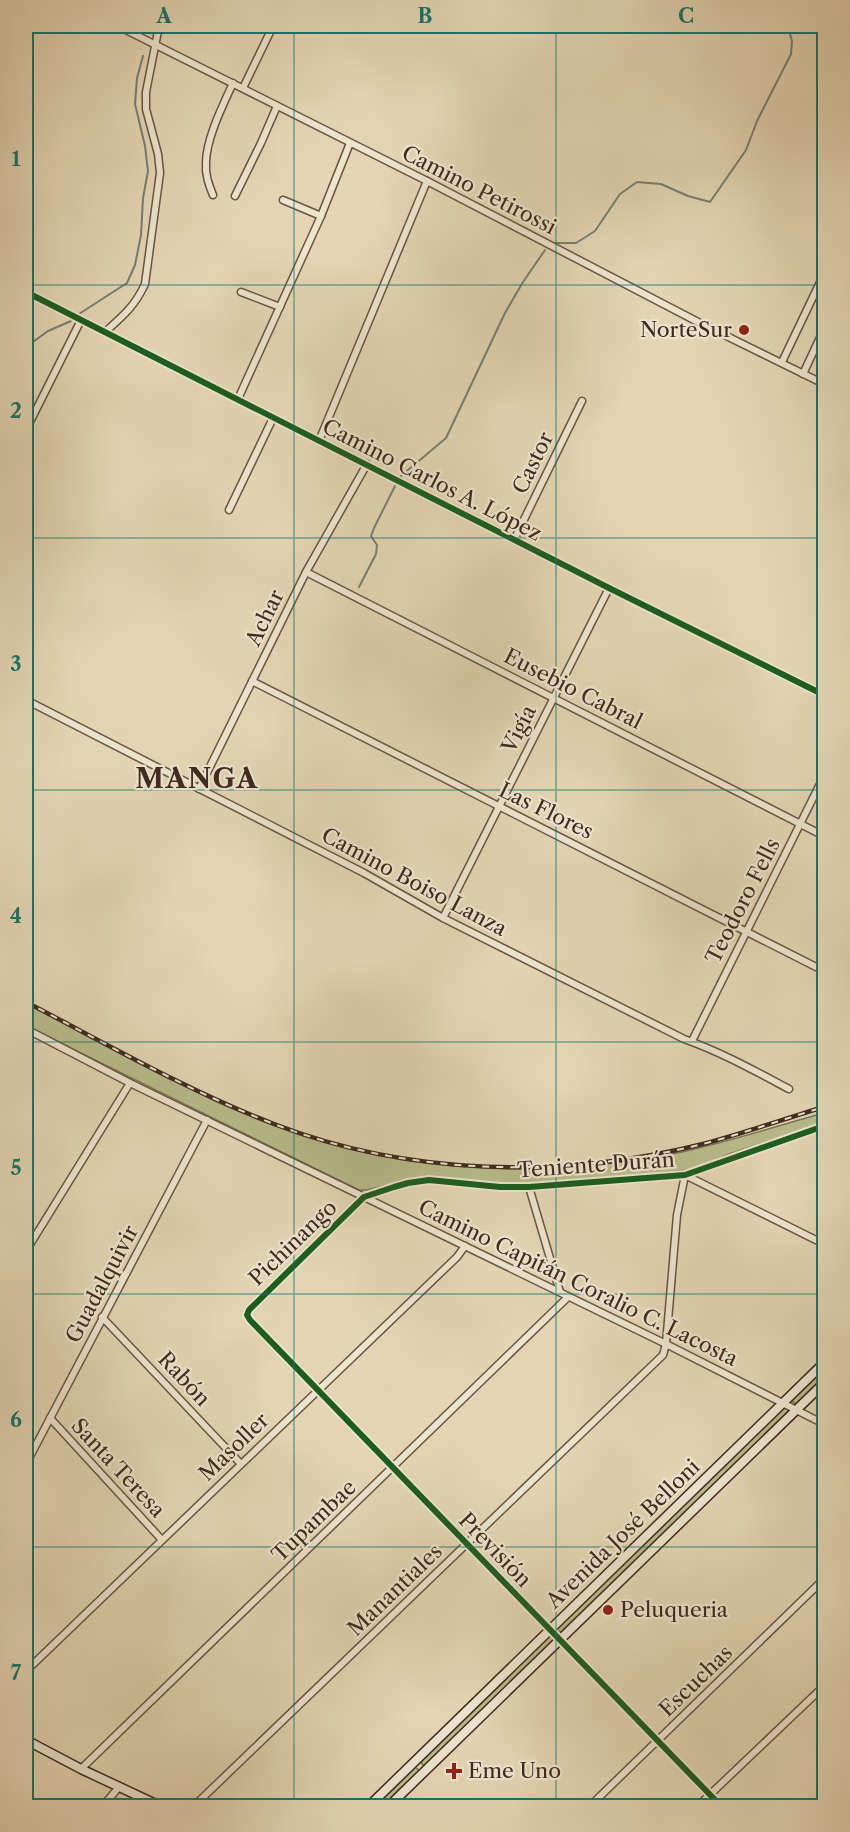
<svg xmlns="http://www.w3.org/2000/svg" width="850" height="1832" font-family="'Libre Caslon Text',serif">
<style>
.green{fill:#b7bc8a;stroke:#7b7354;stroke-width:1.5}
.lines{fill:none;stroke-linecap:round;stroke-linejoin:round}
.stream{stroke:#737f75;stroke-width:2}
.street-casing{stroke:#685544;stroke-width:9}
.secondary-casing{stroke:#3f2a1f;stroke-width:11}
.street{stroke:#ede4ce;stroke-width:6}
.secondary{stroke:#ede4ce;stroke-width:8}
.rail-casing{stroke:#3f2a1f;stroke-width:4.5}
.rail{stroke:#ede4ce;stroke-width:2;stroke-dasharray:7;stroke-linecap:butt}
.cycleway-casing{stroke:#ede4ce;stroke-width:10}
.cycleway{stroke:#1b5e20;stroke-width:6}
.grid{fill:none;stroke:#0f766e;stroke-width:1.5;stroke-opacity:0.55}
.poi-dot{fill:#8f2418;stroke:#ede4ce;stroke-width:2}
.labels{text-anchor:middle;stroke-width:4.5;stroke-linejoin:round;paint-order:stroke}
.street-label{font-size:21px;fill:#3f2a1f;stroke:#ede4ce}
.poi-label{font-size:21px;fill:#3f2a1f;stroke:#ede4ce;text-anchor:start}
.district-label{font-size:27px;font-weight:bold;letter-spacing:1.5px;fill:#3f2a1f;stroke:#ede4ce}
.neatline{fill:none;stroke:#0f766e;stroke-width:2}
.grid-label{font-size:20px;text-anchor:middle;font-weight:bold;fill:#0f766e}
</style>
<rect width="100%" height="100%" fill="#e3d5b3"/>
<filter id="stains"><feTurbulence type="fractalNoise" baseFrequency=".00333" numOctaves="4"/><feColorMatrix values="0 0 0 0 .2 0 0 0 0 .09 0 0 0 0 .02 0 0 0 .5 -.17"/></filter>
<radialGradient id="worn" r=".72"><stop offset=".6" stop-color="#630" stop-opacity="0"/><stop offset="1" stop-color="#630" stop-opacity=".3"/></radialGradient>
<g class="green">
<path d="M 26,1003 L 215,1101 C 249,1116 285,1131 321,1141 C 433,1174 552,1176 667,1155 C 720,1145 772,1127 824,1113 L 824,1123 L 729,1154 L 703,1166 L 686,1170 L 619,1179 L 536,1185 L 459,1181 L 421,1177 L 367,1190 L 359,1190 L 26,1026 Z"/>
<polygon points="824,1367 824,1378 797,1404 793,1402 792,1399"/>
<polygon points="785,1406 789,1411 563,1632 557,1631 556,1629"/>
<polygon points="551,1634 555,1638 555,1640 424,1766 422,1764 421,1760"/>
<polygon points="415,1767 419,1770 419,1772 385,1806 373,1806"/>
</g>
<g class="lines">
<g class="stream">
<polyline points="554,243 576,243 595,231 620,194 637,182 661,184 688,196 710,202 746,150 757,121 791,54 792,41 788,26"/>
<polyline points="79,314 127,283 135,265 141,235 143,198 148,171 145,146 135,104 137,78 143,56"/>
<polyline points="26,347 48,331 71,321"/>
<polyline points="401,476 446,438 505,313 523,282 545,250"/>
<polyline points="359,587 376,554 377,545 371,536 374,528 395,486"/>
</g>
<g class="street-casing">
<g id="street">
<polyline points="118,26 427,181 698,322 824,384"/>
<polyline points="243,88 273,26"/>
<path d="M 213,195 C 209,185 205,175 206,163 C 206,139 223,105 233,83"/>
<polyline points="235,196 261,143 277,106"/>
<polyline points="283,200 321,216"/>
<polyline points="26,292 609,588 824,695"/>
<polyline points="241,292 280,307"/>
<path d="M 105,332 C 123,316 135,306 145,284 L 160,173 L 158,154 L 146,109 L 146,92 L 159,26"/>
<polyline points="782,362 824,274"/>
<polyline points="803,374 824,329"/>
<polyline points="238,399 321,216 350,143"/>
<polyline points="26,430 81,320"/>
<polyline points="319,441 427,181"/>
<polyline points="229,510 273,418"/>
<polyline points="514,540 582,401"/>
<polyline points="306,572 824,836"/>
<polyline points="252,681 824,971"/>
<path d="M 26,700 L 364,873 L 443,918 L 684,1039 C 721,1052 755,1071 789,1089"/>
<polyline points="199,789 306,572 367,464"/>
<polyline points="443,918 609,588"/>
<polyline points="26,1029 130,1083 666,1344 824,1424"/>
<polyline points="692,1041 824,776"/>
<polyline points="529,1187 560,1292"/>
<polyline points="26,1251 130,1083"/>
<polyline points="102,1317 241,1464"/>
<polyline points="50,1418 162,1540"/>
<polyline points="26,1464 207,1120"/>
<polyline points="26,1671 457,1257 465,1246"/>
<polyline points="81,1769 568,1297"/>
<polyline points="103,1806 119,1787"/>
<polyline points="194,1806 663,1355 666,1344 677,1215 685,1175 824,1244"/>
<polyline points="590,1806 824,1579"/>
<polyline points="698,1806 824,1686"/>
<polyline points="721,1806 250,1320 247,1315 249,1310 364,1197 394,1187 408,1183 429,1180 500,1187 529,1187 685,1175 824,1126"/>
</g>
</g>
<g class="secondary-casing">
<g id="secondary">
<polyline points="26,1740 81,1769 160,1806"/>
<polyline points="369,1806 824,1363"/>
<polyline points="389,1806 824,1383"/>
</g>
</g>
<use href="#street" class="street"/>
<use href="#secondary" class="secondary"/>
<g class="rail-casing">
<path id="rail" d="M 26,1002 C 107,1044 188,1091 274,1124 C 409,1176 563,1179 703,1144 C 744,1133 784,1119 824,1107"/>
</g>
<use href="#rail" class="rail"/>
<g class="cycleway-casing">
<g id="cycleway">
<polyline points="26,292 609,588 824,695"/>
<polyline points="721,1806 250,1320 247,1315 249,1310 364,1197 394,1187 408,1183 429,1180 500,1187 529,1187 685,1175 824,1126"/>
</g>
</g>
<use href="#cycleway" class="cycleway"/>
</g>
<path class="grid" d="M 294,26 L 294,1806M 556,26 L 556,1806M 26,285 L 824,285M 26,538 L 824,538M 26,790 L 824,790M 26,1042 L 824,1042M 26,1294 L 824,1294M 26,1547 L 824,1547"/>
<g class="poi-dot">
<circle cx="744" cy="330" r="6"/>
<circle cx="608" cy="1610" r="6"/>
<path d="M451 1762h6v6h6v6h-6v6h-6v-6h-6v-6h6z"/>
</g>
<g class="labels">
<g class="street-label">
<text transform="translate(479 190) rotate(27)" y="7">Camino Petirossi</text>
<text transform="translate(533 463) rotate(-64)" y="7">Castor</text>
<text transform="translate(432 480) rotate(27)" y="7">Camino Carlos A. López</text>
<text transform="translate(265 618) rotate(-64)" y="7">Achar</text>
<text transform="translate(573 689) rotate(27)" y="7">Eusebio Cabral</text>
<text transform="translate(519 729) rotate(-63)" y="7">Vigía</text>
<text transform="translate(546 811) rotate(26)" y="7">Las Flores</text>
<text transform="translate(414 882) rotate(28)" y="7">Camino Boiso Lanza</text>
<text transform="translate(743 901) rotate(-63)" y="7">Teodoro Fells</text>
<text transform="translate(596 1165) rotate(-4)" y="7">Teniente Durán</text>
<text transform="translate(293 1243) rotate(-44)" y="7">Pichinango</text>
<text transform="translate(578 1283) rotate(26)" y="7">Camino Capitán Coralio C. Lacosta</text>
<text transform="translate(102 1284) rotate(-62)" y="7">Guadalquivir</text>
<text transform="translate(184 1379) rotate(47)" y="7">Rabón</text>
<text transform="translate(234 1447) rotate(-44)" y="7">Masoller</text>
<text transform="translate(118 1468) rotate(47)" y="7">Santa Teresa</text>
<text transform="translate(314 1521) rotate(-44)" y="7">Tupambae</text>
<text transform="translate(623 1534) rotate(-44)" y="7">Avenida José Belloni</text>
<text transform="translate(495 1550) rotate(46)" y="7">Previsión</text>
<text transform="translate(395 1590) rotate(-44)" y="7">Manantiales</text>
<text transform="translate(696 1681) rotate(-44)" y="7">Escuchas</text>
</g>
<g class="poi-label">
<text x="732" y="337" text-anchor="end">NorteSur</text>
<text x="620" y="1617">Peluqueria</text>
<text x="468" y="1778">Eme Uno</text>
</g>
<g class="district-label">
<text x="197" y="788">MANGA</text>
</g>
</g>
<rect width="850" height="1832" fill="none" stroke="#e3d5b3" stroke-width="66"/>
<rect x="33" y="33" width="784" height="1766" class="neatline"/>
<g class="grid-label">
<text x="164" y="23">A</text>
<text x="425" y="23">B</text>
<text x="686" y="23">C</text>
<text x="16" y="166">1</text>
<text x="16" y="418">2</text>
<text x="16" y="671">3</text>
<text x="16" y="923">4</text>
<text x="16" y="1175">5</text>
<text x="16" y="1427">6</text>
<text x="16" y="1680">7</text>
</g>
<rect width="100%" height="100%" filter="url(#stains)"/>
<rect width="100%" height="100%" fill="url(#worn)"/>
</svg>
